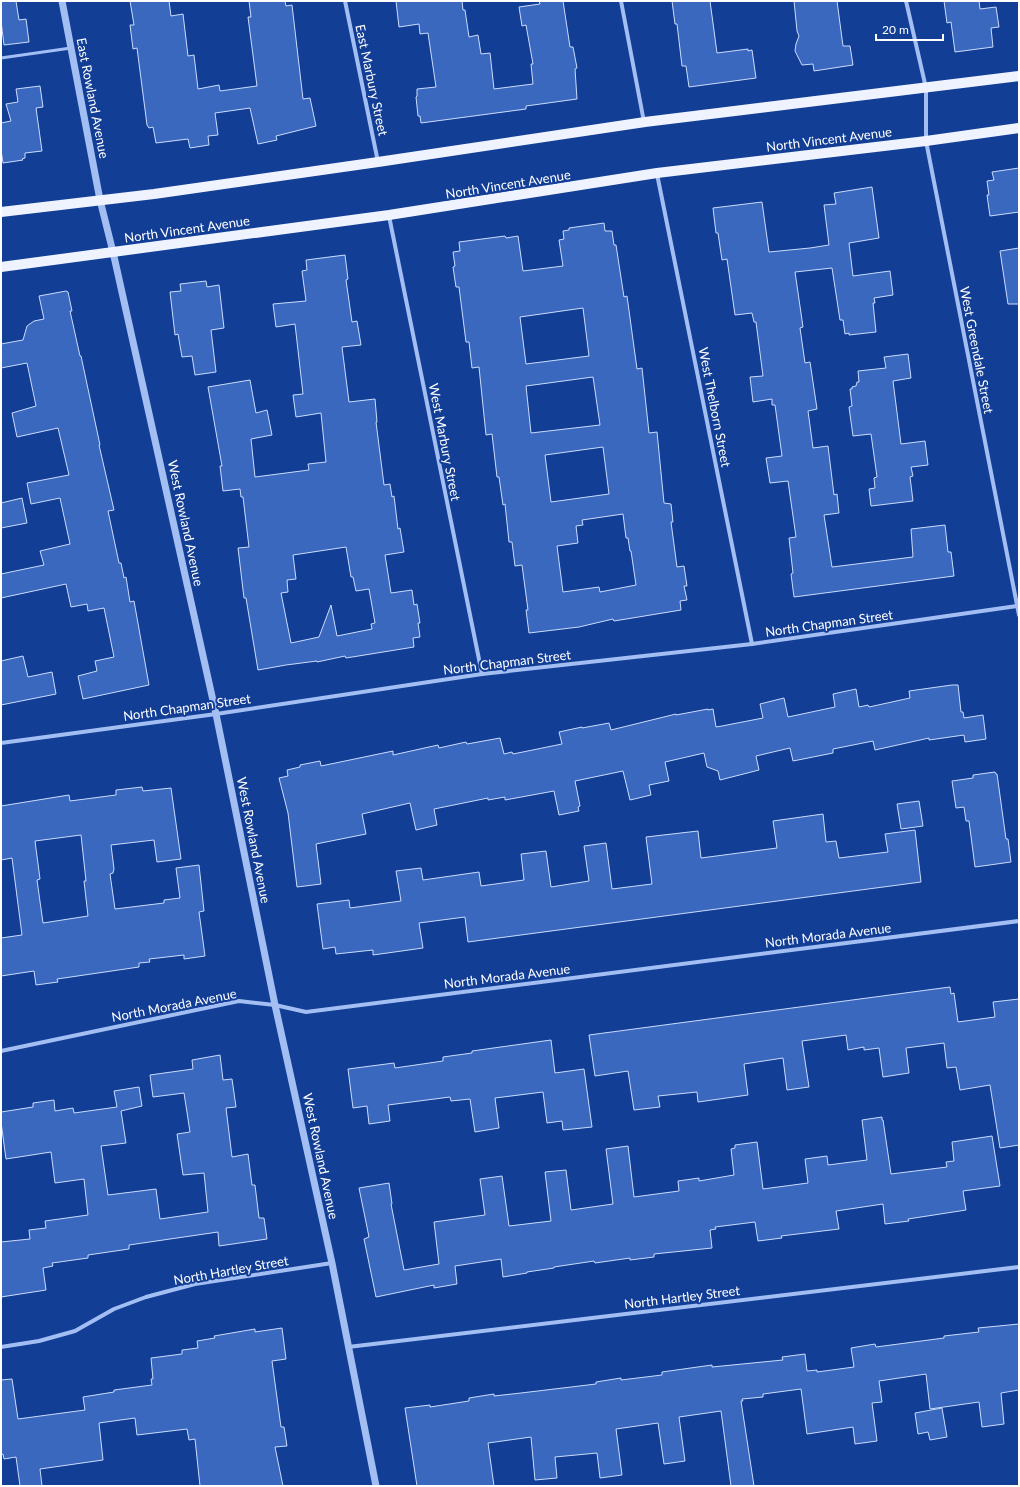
<svg xmlns="http://www.w3.org/2000/svg" width="1020" height="1487" font-family="Lato,sans-serif">
<style>
.building{fill:#3b68bf;stroke:#cadcfd;fill-rule:evenodd}
.lines{fill:none;stroke-linecap:round;stroke-linejoin:round}
.service{stroke:#a2bef3;stroke-width:3}
.minor{stroke:#a2bef3;stroke-width:4}
.tertiary{stroke:#a2bef3;stroke-width:7}
.primary{stroke:#eef3ff;stroke-width:10}
.labels{text-anchor:middle;stroke-width:4;stroke-linejoin:round;paint-order:stroke}
.street-label{font-size:13px;fill:#fff;stroke:#123e96}
</style>
<rect width="100%" height="100%" fill="#123e96"/>
<g class="building">
<polygon points="1,1 16,1 19,20 26,19 29,42 4,45 1,21"/>
<polygon points="130,1 169,1 171,16 183,14 188,56 194,55 198,89 219,85 220,91 257,86 248,17 251,17 249,1 285,1 286,6 292,5 303,99 310,98 316,126 276,136 277,140 258,144 250,108 215,113 218,135 208,136 209,145 190,148 188,139 156,143 153,127 149,128 147,125 137,48 133,49 130,25 134,25"/>
<polygon points="396,1 462,1 463,10 465,10 469,37 478,35 481,54 490,53 494,89 533,84 531,64 533,64 526,25 522,26 519,7 540,4 539,1 563,1 570,47 573,47 577,68 575,69 577,99 526,106 526,109 421,123 420,116 418,116 416,97 417,96 417,89 436,87 428,33 420,34 419,24 399,27"/>
<polygon points="672,1 710,1 717,53 748,49 748,51 752,50 756,78 689,87 686,66 682,66 677,24 675,24"/>
<polygon points="794,1 837,1 843,46 850,46 853,65 814,71 813,64 802,65 795,51 796,44 799,36 797,31"/>
<polygon points="944,1 979,1 980,9 996,7 999,27 991,28 993,47 955,52 951,22 947,23"/>
<polygon points="40,86 43,107 36,108 42,151 25,153 25,158 22,159 23,160 3,163 1,150 1,123 11,121 6,104 18,102 16,89"/>
<polygon points="1019,168 1019,212 990,216 987,195 989,195 987,181 994,180 992,172"/>
<polygon points="872,187 879,238 849,243 853,276 890,271 893,295 874,298 875,303 873,303 876,332 849,335 849,333 845,334 843,320 840,320 832,268 795,272 803,327 800,328 805,363 810,362 817,409 808,411 813,448 828,446 834,495 837,494 839,513 824,515 832,567 913,557 911,529 945,525 948,552 951,552 954,576 794,597 791,574 793,573 789,538 796,537 788,481 770,483 766,458 782,456 775,405 772,405 772,399 753,402 750,377 763,376 756,322 754,322 752,313 735,315 727,259 722,260 718,233 716,233 713,208 762,202 769,252 810,248 829,245 824,205 836,204 834,193"/>
<path d="M 604,223 L 605,231 L 612,231 L 614,245 L 616,245 L 624,297 L 627,296 L 637,369 L 642,368 L 649,433 L 657,432 L 664,503 L 671,504 L 673,522 L 671,522 L 677,567 L 684,566 L 687,586 L 684,586 L 687,600 L 680,601 L 681,610 L 614,621 L 613,619 L 579,627 L 529,633 L 526,610 L 528,610 L 522,565 L 515,566 L 512,542 L 509,542 L 505,504 L 503,505 L 499,477 L 497,477 L 492,434 L 486,435 L 479,367 L 472,368 L 469,342 L 466,342 L 459,287 L 456,287 L 453,267 L 455,266 L 453,252 L 460,251 L 459,242 L 505,236 L 506,238 L 518,236 L 523,271 L 563,266 L 559,240 L 564,239 L 563,231 L 569,230 L 569,228 ZM 583,308 L 589,356 L 526,364 L 520,317 ZM 593,377 L 600,425 L 531,433 L 526,386 ZM 603,447 L 609,494 L 551,502 L 545,455 ZM 623,514 L 626,538 L 628,538 L 630,551 L 631,551 L 636,585 L 600,592 L 599,587 L 563,592 L 557,546 L 578,543 L 576,526 L 583,525 L 582,520 Z"/>
<polygon points="1019,248 1019,304 1008,304 1000,251"/>
<path d="M 345,255 L 348,279 L 346,280 L 352,322 L 357,321 L 361,345 L 342,347 L 349,402 L 375,399 L 377,422 L 376,422 L 384,485 L 390,484 L 392,497 L 394,496 L 398,529 L 400,528 L 404,552 L 385,555 L 391,593 L 412,590 L 414,605 L 417,604 L 420,623 L 418,623 L 420,637 L 413,638 L 414,647 L 346,658 L 345,656 L 317,662 L 317,661 L 286,665 L 258,670 L 246,598 L 244,598 L 238,548 L 249,547 L 243,497 L 241,497 L 240,489 L 223,491 L 220,466 L 222,466 L 208,387 L 250,380 L 256,413 L 267,410 L 272,435 L 251,439 L 255,477 L 309,470 L 308,464 L 326,462 L 321,413 L 296,417 L 293,395 L 303,394 L 295,324 L 276,327 L 273,304 L 306,301 L 302,271 L 307,270 L 306,260 ZM 346,547 L 351,577 L 353,577 L 356,591 L 369,589 L 375,623 L 371,624 L 372,629 L 337,636 L 331,605 L 319,637 L 291,643 L 281,593 L 288,592 L 287,580 L 296,579 L 293,555 Z"/>
<polygon points="206,281 207,287 219,285 224,328 211,330 216,372 195,375 192,356 182,357 178,334 175,335 170,292 181,291 180,284"/>
<polygon points="66,291 68,292 72,311 70,311 80,356 81,356 100,445 99,445 114,510 108,511 119,563 121,563 124,578 126,577 130,602 134,601 149,685 83,699 78,676 97,671 95,661 114,657 104,608 88,611 87,604 71,607 66,584 1,598 1,574 44,565 40,551 70,544 60,498 31,504 27,483 69,475 58,428 17,437 12,413 36,406 27,363 1,368 1,344 23,340 27,326 34,321 44,319 39,296"/>
<polygon points="908,354 911,378 893,381 901,444 925,441 928,465 911,467 913,476 910,477 913,501 871,506 869,489 875,488 874,478 877,477 871,434 853,436 849,407 852,406 850,389 852,389 852,387 856,386 857,382 859,382 858,371 886,368 884,357"/>
<polygon points="22,498 27,523 1,528 1,503"/>
<polygon points="23,656 28,677 52,672 56,694 1,705 1,661"/>
<polygon points="952,685 958,685 961,712 963,712 964,718 983,715 986,739 965,742 964,735 929,740 929,738 875,750 873,741 833,749 833,753 793,761 790,748 756,756 759,770 720,780 718,771 707,767 704,753 665,762 669,781 649,785 651,795 630,800 623,771 575,781 580,806 578,807 579,811 559,815 554,791 505,800 505,797 488,800 488,798 434,809 437,825 416,830 410,803 362,814 366,834 316,844 321,884 297,887 288,813 279,778 288,776 287,770 300,767 300,765 320,761 321,766 393,751 393,755 438,745 439,748 466,742 467,744 500,738 504,754 512,752 513,754 562,744 559,732 582,727 582,728 609,723 611,730 676,714 676,715 708,709 708,710 713,709 716,727 722,726 763,718 760,704 784,698 788,717 835,707 833,694 856,689 859,707 868,705 869,707 910,698 909,691"/>
<polygon points="995,772 996,774 997,774 1006,839 1008,839 1011,862 975,867 969,821 966,821 964,807 956,808 952,781 973,778 973,775"/>
<path d="M 142,787 L 143,791 L 171,788 L 181,859 L 157,862 L 154,840 L 111,845 L 114,869 L 113,873 L 110,874 L 115,909 L 164,903 L 164,900 L 180,898 L 176,868 L 199,865 L 204,911 L 199,912 L 205,956 L 184,959 L 184,955 L 149,959 L 150,962 L 139,963 L 139,967 L 57,979 L 58,982 L 36,985 L 34,971 L 1,976 L 1,938 L 22,935 L 12,858 L 1,860 L 1,806 L 69,795 L 70,801 L 116,795 L 116,790 ZM 81,835 L 86,881 L 84,881 L 88,916 L 43,923 L 37,880 L 40,879 L 35,841 Z"/>
<polygon points="919,801 923,826 901,829 897,804"/>
<polygon points="823,814 826,842 836,841 839,858 888,852 885,834 915,830 921,882 468,942 465,917 419,923 423,948 373,955 373,950 336,954 335,947 323,949 317,904 349,900 350,908 401,901 396,871 421,868 423,880 479,872 481,886 524,880 521,854 546,851 551,887 589,881 584,846 606,843 612,889 652,884 646,837 698,831 701,858 777,848 773,821"/>
<polygon points="950,987 951,994 954,993 958,1022 995,1017 993,1002 1019,999 1019,1145 1000,1148 990,1085 960,1090 956,1067 947,1068 944,1043 906,1048 909,1073 883,1077 879,1048 864,1050 864,1047 848,1050 846,1035 802,1041 809,1087 787,1090 783,1058 744,1064 748,1095 698,1102 697,1092 658,1096 660,1107 634,1110 628,1071 595,1076 589,1035"/>
<polygon points="551,1040 555,1073 584,1069 592,1127 563,1130 562,1121 547,1123 543,1092 495,1098 499,1128 475,1132 470,1099 451,1101 450,1097 388,1105 390,1121 369,1124 367,1106 353,1108 348,1069 394,1063 395,1068 443,1061 443,1057 472,1053 472,1051"/>
<polygon points="220,1055 223,1080 232,1079 236,1107 226,1108 232,1157 248,1154 252,1185 255,1185 259,1218 264,1218 267,1239 219,1246 218,1232 129,1245 129,1249 88,1255 88,1258 52,1263 53,1266 43,1268 46,1290 1,1297 1,1242 30,1239 29,1230 46,1228 45,1221 88,1215 84,1179 55,1183 51,1152 6,1159 1,1122 1,1112 33,1107 33,1103 54,1100 55,1111 73,1108 74,1113 117,1107 114,1091 139,1087 142,1106 121,1111 126,1143 101,1146 108,1195 156,1189 160,1219 208,1212 204,1173 183,1175 177,1134 190,1132 184,1093 153,1097 150,1075 193,1069 192,1060"/>
<polygon points="882,1117 882,1120 883,1120 891,1174 947,1167 946,1162 954,1161 952,1142 992,1136 1000,1186 963,1191 966,1210 908,1219 909,1221 885,1224 883,1204 836,1211 839,1229 781,1236 782,1238 758,1241 755,1222 715,1227 716,1229 710,1230 712,1248 654,1254 654,1257 630,1260 630,1258 595,1263 594,1261 554,1267 554,1268 527,1272 527,1273 503,1277 501,1259 455,1266 457,1284 434,1288 434,1285 376,1297 364,1239 369,1237 359,1188 389,1183 392,1204 391,1204 404,1270 439,1264 434,1222 485,1215 480,1179 502,1176 509,1226 551,1221 545,1172 566,1170 571,1210 613,1204 606,1149 628,1146 634,1197 679,1191 678,1181 699,1178 699,1181 734,1175 731,1149 735,1148 735,1145 757,1142 763,1189 808,1183 805,1159 827,1156 828,1165 867,1160 862,1120"/>
<polygon points="1019,1324 1019,1390 1001,1393 1004,1424 982,1427 979,1402 930,1409 926,1374 879,1381 882,1402 872,1403 877,1441 855,1444 853,1427 807,1434 801,1389 763,1394 763,1397 742,1399 743,1401 741,1401 754,1486 731,1486 721,1411 679,1417 685,1461 664,1464 658,1423 616,1429 622,1475 600,1478 597,1453 555,1457 557,1478 535,1480 531,1437 488,1443 494,1486 417,1486 405,1408 430,1405 430,1407 469,1401 469,1398 494,1394 494,1396 521,1393 596,1384 596,1382 621,1378 621,1380 662,1375 662,1372 712,1365 712,1367 783,1360 782,1357 805,1354 807,1371 817,1370 817,1372 854,1367 851,1348 875,1344 876,1347 944,1338 944,1336 979,1332 978,1328"/>
<polygon points="282,1328 286,1359 272,1361 281,1427 284,1427 287,1446 275,1447 283,1486 200,1486 195,1439 189,1440 187,1429 137,1435 135,1418 99,1423 103,1460 40,1469 42,1486 20,1486 16,1457 4,1459 3,1454 1,1455 1,1380 12,1379 18,1419 85,1410 83,1397 114,1392 114,1390 152,1385 151,1379 153,1379 151,1358 182,1354 182,1350 198,1348 197,1341 215,1338 214,1336 255,1329 255,1332"/>
<polygon points="942,1408 947,1437 930,1440 928,1432 918,1434 915,1413"/>
</g>
<g class="lines">
<polyline class="service" points="1,58 71,48"/>
<g class="minor">
<polyline points="345,1 378,162"/>
<polyline points="621,1 644,122"/>
<polyline points="906,1 926,88 926,141 1019,615"/>
<polyline points="657,174 752,644"/>
<polyline points="389,216 482,674"/>
<polyline points="1,743 216,714 482,674 752,644 1017,606"/>
<polyline points="1,1051 239,1001 275,1005 306,1012 1019,921"/>
<polyline points="1,1347 39,1341 75,1331 114,1309 146,1297 195,1284 332,1263"/>
<polyline points="348,1347 1019,1267"/>
</g>
<polyline class="tertiary" points="62,1 100,200 113,252 216,714 275,1005 332,1263 376,1486"/>
<g class="primary">
<polyline points="1,212 154,194 378,162 645,122 1019,76"/>
<polyline points="1,267 389,215 657,173 926,141 1019,128"/>
</g>
</g>
<g class="labels">
<g class="street-label">
<text transform="translate(372 80) rotate(78)" y="5">East Marbury Street</text>
<text transform="translate(93 98) rotate(79)" y="5">East Rowland Avenue</text>
<text transform="translate(829 139) rotate(-7)" y="5">North Vincent Avenue</text>
<text transform="translate(508 184) rotate(-9)" y="5">North Vincent Avenue</text>
<text transform="translate(187 229) rotate(-8)" y="5">North Vincent Avenue</text>
<text transform="translate(977 350) rotate(79)" y="5">West Greendale Street</text>
<text transform="translate(715 407) rotate(79)" y="5">West Thelborn Street</text>
<text transform="translate(445 442) rotate(79)" y="5">West Marbury Street</text>
<text transform="translate(186 523) rotate(78)" y="5">West Rowland Avenue</text>
<text transform="translate(829 623) rotate(-8)" y="5">North Chapman Street</text>
<text transform="translate(507 662) rotate(-7)" y="5">North Chapman Street</text>
<text transform="translate(187 707) rotate(-8)" y="5">North Chapman Street</text>
<text transform="translate(254 840) rotate(79)" y="5">West Rowland Avenue</text>
<text transform="translate(828 935) rotate(-7)" y="5">North Morada Avenue</text>
<text transform="translate(507 976) rotate(-7)" y="5">North Morada Avenue</text>
<text transform="translate(174 1005) rotate(-11)" y="5">North Morada Avenue</text>
<text transform="translate(321 1156) rotate(78)" y="5">West Rowland Avenue</text>
<text transform="translate(231 1270) rotate(-10)" y="5">North Hartley Street</text>
<text transform="translate(682 1297) rotate(-7)" y="5">North Hartley Street</text>
</g>
</g>
<rect width="1020" height="1487" fill="none" stroke="#ffffff" stroke-width="4"/>
<path d="M876 34v6h67v-6" fill="none" stroke="#ffffff" stroke-width="2"/>
<text x="882" y="34" font-size="12" fill="#ffffff" stroke="#123e96" stroke-width="3" paint-order="stroke">20 m</text>
</svg>
